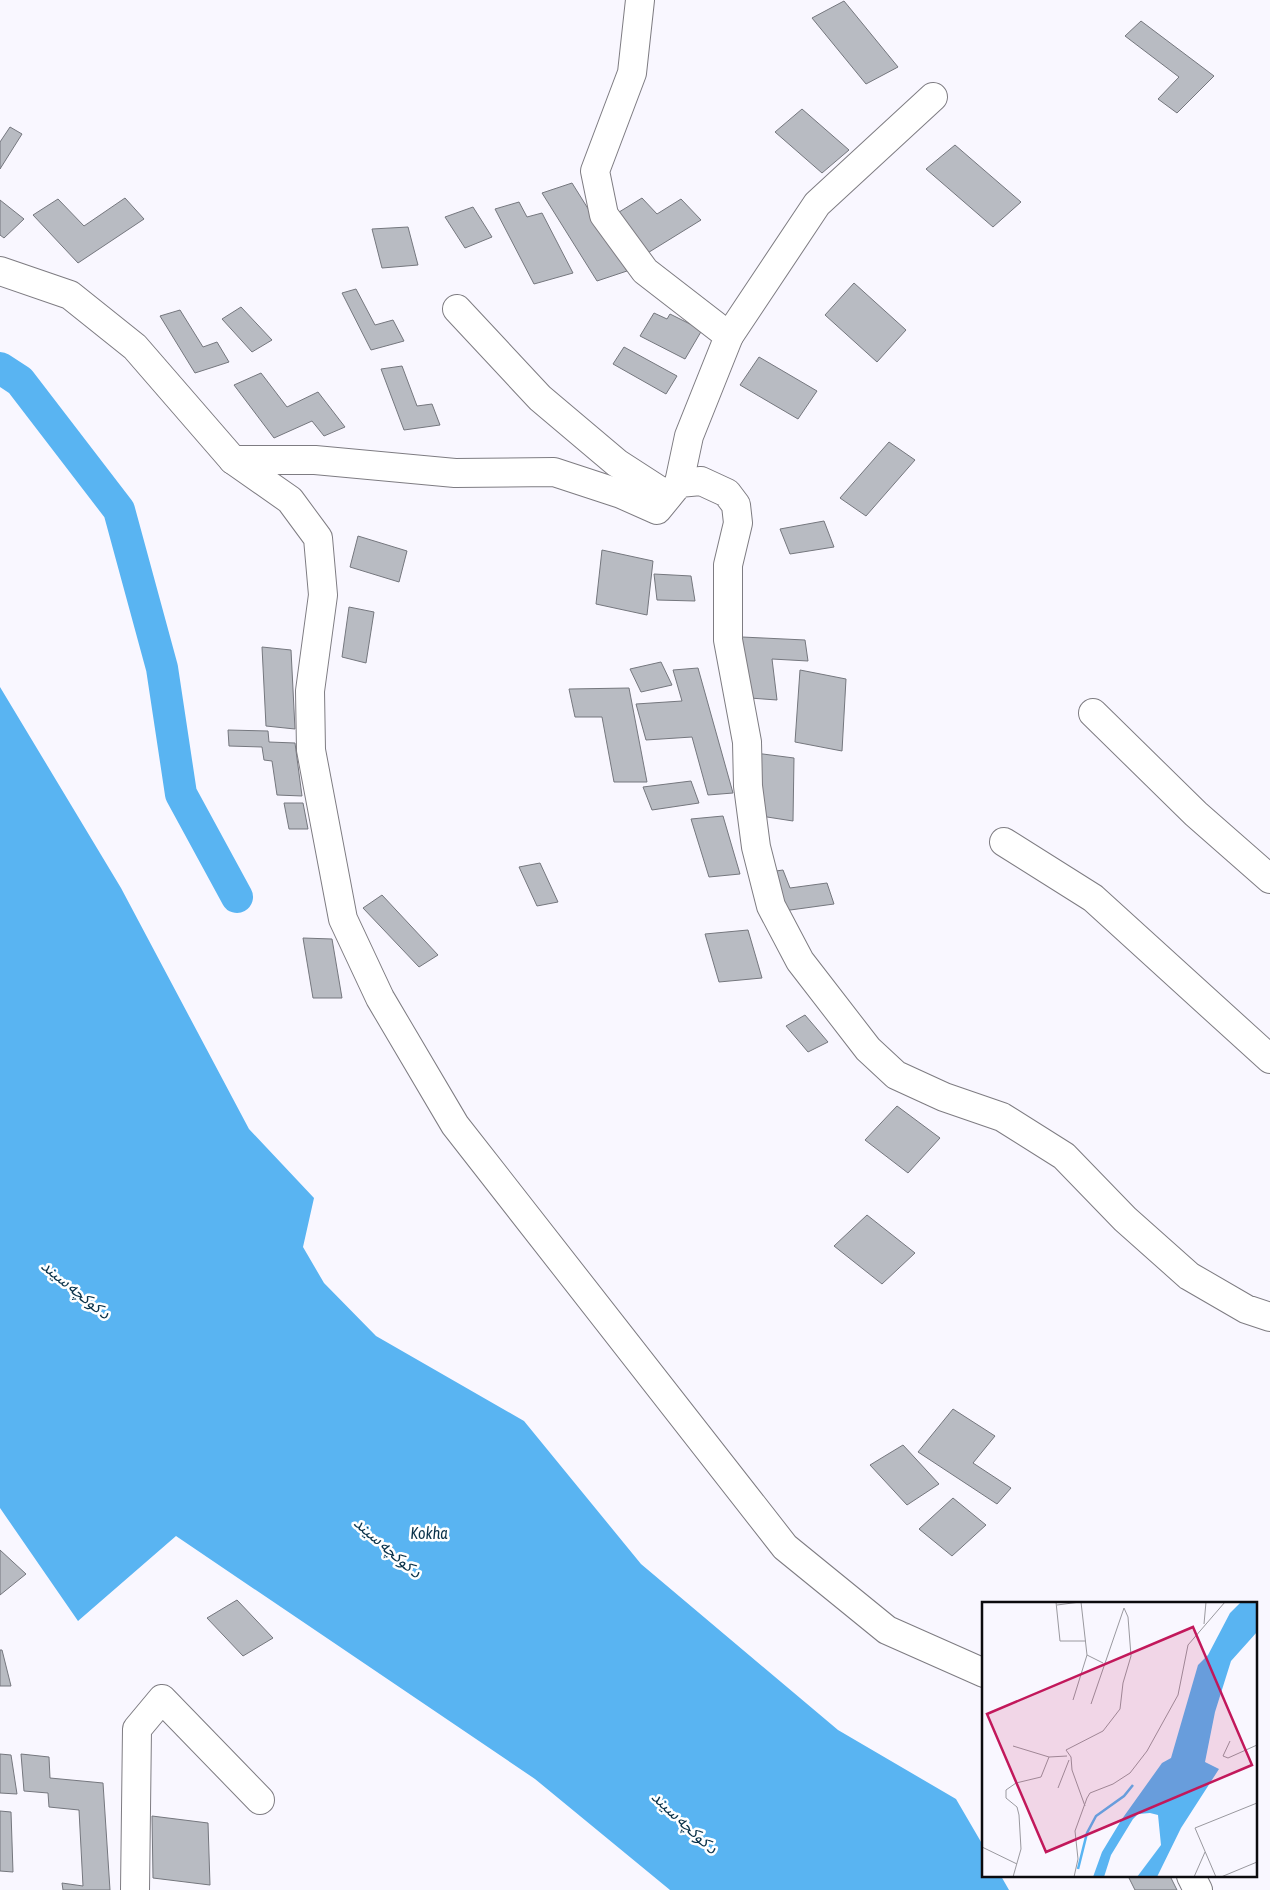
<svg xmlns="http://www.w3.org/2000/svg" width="1270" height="1890" font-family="'Asap Condensed','Noto Sans Arabic',sans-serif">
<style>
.water{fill:#59b4f2}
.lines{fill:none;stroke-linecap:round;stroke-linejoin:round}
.canal{stroke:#59b4f2;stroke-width:32}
.building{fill:#b8bbc2;stroke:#75777e}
.street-casing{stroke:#7e7c82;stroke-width:30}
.secondary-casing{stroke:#7e7c82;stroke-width:30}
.street{stroke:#fff;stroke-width:28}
.secondary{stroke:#fff;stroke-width:28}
.labels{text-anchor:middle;stroke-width:5;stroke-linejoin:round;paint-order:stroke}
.water-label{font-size:16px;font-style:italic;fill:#083149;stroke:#fff}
.inset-river{fill:none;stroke:#59b4f2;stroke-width:2.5}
.inset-road{fill:none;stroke:#9a999f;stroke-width:1}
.view{fill:#c2185b;fill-opacity:0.15;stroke:#c2185b;stroke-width:2.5}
.inset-edge{fill:none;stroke:#0c0b0e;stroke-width:2.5}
</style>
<rect width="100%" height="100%" fill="#f9f7ff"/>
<polygon class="water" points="0,687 121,888 249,1129 314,1198 303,1247 324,1283 376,1336 524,1421 641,1564 838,1730 956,1799 984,1847 984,1876 1001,1876 1009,1890 670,1890 535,1779 176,1536 78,1621 0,1508"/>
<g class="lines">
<polyline class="canal" points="0,368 20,381 119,510 162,668 181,794 237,897"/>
</g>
<g class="building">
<polygon points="844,1 898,67 866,84 812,18"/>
<polygon points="1141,21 1214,76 1177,113 1158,99 1179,77 1125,36"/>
<polygon points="802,109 849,150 822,173 775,132"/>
<polygon points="10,127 22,134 0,169 0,142"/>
<polygon points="955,145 1021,202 993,227 926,169"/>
<polygon points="572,183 627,271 597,281 542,193"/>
<polygon points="125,198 144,219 78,263 33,215 58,199 84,226"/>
<polygon points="642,198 657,214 681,199 701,220 646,254 611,217"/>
<polygon points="0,200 24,219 4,238 0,235"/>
<polygon points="519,202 527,217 542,213 573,273 534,284 495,209"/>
<polygon points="473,207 492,237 465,248 445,217"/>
<polygon points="408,227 418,265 382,268 372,229"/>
<polygon points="854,283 906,330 877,362 825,315"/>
<polygon points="356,289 375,325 393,320 404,341 371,350 342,293"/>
<polygon points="241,307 272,340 252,352 222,319"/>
<polygon points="180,310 203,347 217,342 229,362 195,373 160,316"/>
<polygon points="654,313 667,319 670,314 702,330 685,359 640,336"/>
<polygon points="624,347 677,376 666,394 613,364"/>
<polygon points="759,357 817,391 798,419 740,385"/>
<polygon points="402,366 417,406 432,404 440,425 404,430 381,369"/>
<polygon points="261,373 287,407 318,392 345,427 324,436 312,421 274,438 234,385"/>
<polygon points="889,442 915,460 866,516 840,498"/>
<polygon points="824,521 834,547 790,554 780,529"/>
<polygon points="358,536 407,551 399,582 350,567"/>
<polygon points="602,550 653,561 647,615 596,604"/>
<polygon points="654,574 691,576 695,601 657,600"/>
<polygon points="349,607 374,612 366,663 342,657"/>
<polygon points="742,637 805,640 808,661 772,659 777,700 750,698"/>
<polygon points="262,647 291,650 295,729 266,726"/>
<polygon points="661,662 672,685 641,692 630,669"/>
<polygon points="698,668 733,793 708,795 692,737 646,740 636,704 682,701 673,670"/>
<polygon points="800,670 846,679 842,751 795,742"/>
<polygon points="629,688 647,782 614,782 602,717 575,717 569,689"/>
<polygon points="228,730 268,731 269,742 295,743 302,796 277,795 272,761 264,760 262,747 229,746"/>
<polygon points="755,753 794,758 793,821 754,815"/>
<polygon points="691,781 699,803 652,810 643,787"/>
<polygon points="284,803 303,803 308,829 289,829"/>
<polygon points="723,816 740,874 709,877 691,819"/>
<polygon points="540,863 558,902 537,906 519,867"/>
<polygon points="783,870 790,888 827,883 834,904 783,911 769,872"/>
<polygon points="382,895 438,955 419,967 363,908"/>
<polygon points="748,930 762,978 719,982 705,934"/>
<polygon points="303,938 332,939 342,998 313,998"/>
<polygon points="805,1015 828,1042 808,1052 786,1026"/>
<polygon points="897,1106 940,1138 908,1173 865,1140"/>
<polygon points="867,1215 915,1253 882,1284 834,1246"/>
<polygon points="953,1409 995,1436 973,1463 1011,1488 997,1504 918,1452"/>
<polygon points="903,1445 939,1484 907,1505 870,1465"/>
<polygon points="953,1498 986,1525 952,1556 919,1529"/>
<polygon points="0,1550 26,1574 0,1595"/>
<polygon points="237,1600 273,1638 243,1656 207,1618"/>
<polygon points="0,1650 2,1650 11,1686 0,1686"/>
<polygon points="0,1754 11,1755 17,1794 0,1793"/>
<polygon points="21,1754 49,1757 50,1778 103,1783 110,1890 63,1890 62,1883 83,1886 79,1810 49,1807 48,1793 24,1791"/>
<polygon points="0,1811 11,1812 13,1872 0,1871"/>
<polygon points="152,1816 208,1823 210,1885 153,1878"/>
<polygon points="1128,1876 1170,1876 1177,1890 1135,1890"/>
</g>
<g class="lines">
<g class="street-casing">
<g id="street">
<polyline points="640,0 632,73 595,171 604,215 645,271 729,336 689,436 679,483"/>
<polyline points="457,309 540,398 617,463 668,496"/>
<polyline points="729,336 817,204 933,97"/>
<polyline points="233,460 315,460 455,473 554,472 621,494 657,510 679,483 701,481 727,493 736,505 738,523 728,565 728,640 747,742 748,786 756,847 771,906 800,961 868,1049 896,1075 944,1097 1002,1117 1064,1156 1125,1219 1189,1276 1246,1309 1270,1317"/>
<polyline points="1093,713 1196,814 1270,879"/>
<polyline points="1004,842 1093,898 1270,1059"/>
<polyline points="135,1890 137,1729 162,1699 260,1800"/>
</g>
</g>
<g class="secondary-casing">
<g id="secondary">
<polyline points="0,271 70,295 135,347 233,460 290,500 318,538 323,595 310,691 311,750 343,919 380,998 455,1125 785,1547 887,1630 984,1673"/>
<polyline points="1191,1876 1198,1890"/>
</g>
</g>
<use href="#street" class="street"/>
<use href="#secondary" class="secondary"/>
</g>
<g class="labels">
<g class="water-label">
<text transform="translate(76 1289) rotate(39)" y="6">د کوکچه سیند</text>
<text x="429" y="1539">Kokha</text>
<text transform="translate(388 1547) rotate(41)" y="6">د کوکچه سیند</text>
<text transform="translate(685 1822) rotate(43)" y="6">د کوکچه سیند</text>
</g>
</g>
<g transform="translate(982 1602)">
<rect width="275" height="275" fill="#f9f7ff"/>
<path d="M 259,0 L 275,0 L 275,30 L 249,59 L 233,110 L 223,160 L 237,167 L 199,226 L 175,275 L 155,275 L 179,243 L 176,213 L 168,211 L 156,212 L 151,217 L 129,253 L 122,275 L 111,275 L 120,250 L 140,217 L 180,161 L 189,156 L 216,63 L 226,53 L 248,11 Z" fill="#59b4f2"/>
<path class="inset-river" d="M 96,267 L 105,231 L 114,214 L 142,194 L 151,183"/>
<path class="inset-road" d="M 74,0 L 78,39 L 104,39M 75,3 L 98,0M 222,22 L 224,0M 105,53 L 121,61M 91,98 L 105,53 L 99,0M 248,139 L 241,154 L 246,156 L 275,143M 31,144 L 67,155M 76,186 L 87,158M 103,204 L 90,168 L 89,155 L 84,148 L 121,129 L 138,107 L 141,81 L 149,54 L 146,15 L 142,6 L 109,102M 0,245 L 35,262M 31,275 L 39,247 L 37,213 L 35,205 L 24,196 L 24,188 L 34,181 L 59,175 L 67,155 L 85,154M 92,275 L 96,257 L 93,229 L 105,196 L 108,191 L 131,182 L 148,171 L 165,149 L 196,93 L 206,43 L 243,0M 212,275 L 223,250M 234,275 L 213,226 L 275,201M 239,275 L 275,260"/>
<path class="view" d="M 211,25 L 270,163 L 64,250 L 5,112 Z"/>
<rect width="275" height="275" class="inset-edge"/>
</g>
</svg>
